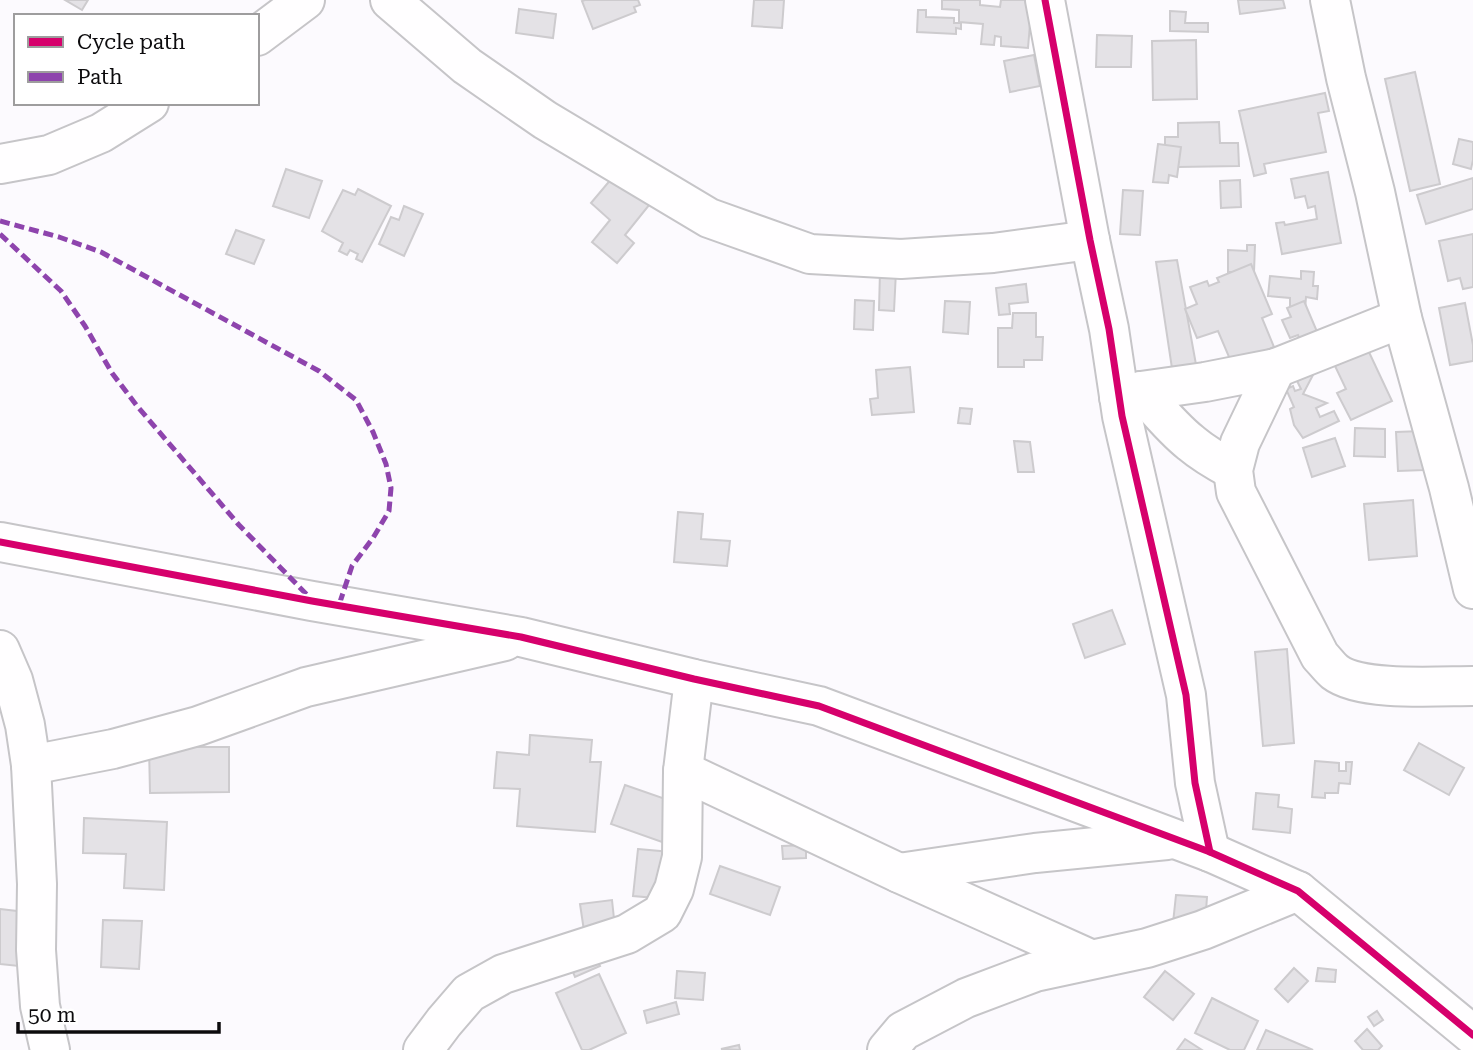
<svg xmlns="http://www.w3.org/2000/svg" width="1473" height="1050" font-family="'Roboto Serif',serif">
<style>
.building{fill:#e4e2e6;stroke:#cdcbce;stroke-width:2}
.lines{fill:none;stroke-linecap:round;stroke-linejoin:round}
.minor-casing{stroke:#c6c5c8;stroke-width:42}
.minor{stroke:#fffeff;stroke-width:38}
.quiet{stroke:#8e44ad;stroke-width:5;stroke-dasharray:10 5;stroke-linecap:butt}
.cycleway-casing{stroke:#fff;stroke-width:11}
.cycleway{stroke:#d6006c;stroke-width:7}
</style>
<rect width="100%" height="100%" fill="#fcfafe"/>
<g class="building">
<polygon points="65,0 88,0 82,10"/>
<polygon points="585,0 638,0 640,5 634,7 636,12 593,29 582,1"/>
<polygon points="754,0 784,0 782,28 752,26"/>
<polygon points="942,0 980,0 980,5 1000,7 1001,0 1032,0 1028,48 1001,46 1001,37 995,36 994,45 981,44 983,24 959,22 959,10 942,9"/>
<polygon points="1238,0 1283,0 1285,8 1240,14"/>
<polygon points="519,9 556,14 553,38 516,33"/>
<polygon points="918,10 926,10 926,17 954,18 954,23 961,23 961,29 956,28 956,34 917,32"/>
<polygon points="1170,11 1186,12 1185,23 1208,23 1208,32 1170,31"/>
<polygon points="1097,35 1132,36 1131,67 1096,67"/>
<polygon points="1196,40 1197,99 1153,100 1152,41"/>
<polygon points="1034,55 1040,86 1010,92 1004,61"/>
<polygon points="1415,72 1440,184 1410,191 1385,79"/>
<polygon points="1325,93 1329,111 1318,113 1326,152 1264,164 1266,173 1254,176 1239,111"/>
<polygon points="1219,122 1220,143 1238,143 1239,166 1178,167 1178,159 1165,160 1165,137 1178,137 1178,123"/>
<polygon points="1459,139 1473,142 1473,160 1471,169 1453,164"/>
<polygon points="1158,144 1181,147 1177,177 1169,175 1168,183 1153,182"/>
<polygon points="286,169 322,181 309,218 273,206"/>
<polygon points="617,172 654,199 625,235 634,243 617,263 592,242 610,220 591,203"/>
<polygon points="1328,172 1341,243 1282,254 1276,223 1284,222 1285,225 1317,219 1315,206 1308,208 1305,196 1295,198 1291,179"/>
<polygon points="1473,178 1473,209 1426,224 1417,195"/>
<polygon points="1240,180 1241,207 1221,208 1220,181"/>
<polygon points="358,189 391,206 362,262 356,259 358,254 350,250 347,255 339,251 343,243 322,231 343,190 355,195"/>
<polygon points="1123,190 1143,191 1140,235 1120,234"/>
<polygon points="404,206 423,214 404,256 379,244 391,217 399,220"/>
<polygon points="236,230 264,240 254,264 226,254"/>
<polygon points="1473,234 1473,287 1463,289 1460,278 1448,281 1439,241"/>
<polygon points="1247,245 1255,245 1254,272 1228,272 1228,250 1247,251"/>
<polygon points="1177,260 1197,370 1173,375 1156,262"/>
<polygon points="1251,264 1272,314 1262,318 1274,347 1232,364 1218,331 1197,338 1185,309 1197,304 1190,287 1207,281 1209,286 1219,282 1217,278"/>
<polygon points="880,271 896,271 894,311 879,310"/>
<polygon points="1301,271 1314,272 1313,286 1318,286 1317,299 1306,297 1305,310 1290,309 1290,298 1268,296 1270,276 1301,279"/>
<polygon points="1026,284 1028,302 1009,304 1010,314 999,315 996,288"/>
<polygon points="855,300 874,301 873,330 854,329"/>
<polygon points="945,301 970,302 968,334 943,332"/>
<polygon points="1304,301 1321,341 1303,349 1298,335 1290,338 1282,320 1291,317 1287,308"/>
<polygon points="1465,303 1473,345 1473,361 1450,365 1439,308"/>
<polygon points="1013,313 1036,313 1036,337 1043,337 1042,360 1024,360 1024,367 998,367 998,328 1012,328"/>
<polygon points="1368,350 1392,401 1351,420 1337,393 1346,389 1335,366"/>
<polygon points="910,367 914,412 872,415 870,399 878,398 876,370"/>
<polygon points="1314,373 1303,394 1327,403 1316,408 1320,417 1334,411 1339,421 1303,438 1294,425 1290,409 1294,407 1286,389 1293,386 1295,391 1301,389 1297,381"/>
<polygon points="960,408 972,409 970,424 958,423"/>
<polygon points="1355,428 1385,429 1385,457 1354,456"/>
<polygon points="1422,431 1424,470 1398,471 1396,432"/>
<polygon points="1335,438 1345,466 1312,477 1303,448"/>
<polygon points="1014,441 1030,442 1034,472 1018,472"/>
<polygon points="1413,500 1417,556 1369,560 1364,504"/>
<polygon points="678,512 703,514 701,539 730,541 727,566 674,562"/>
<polygon points="1112,610 1125,644 1085,658 1073,624"/>
<polygon points="1287,649 1294,743 1263,746 1255,652"/>
<polygon points="530,735 592,740 590,762 601,762 595,832 517,826 520,789 494,788 497,752 529,755"/>
<polygon points="1419,743 1464,768 1449,795 1404,770"/>
<polygon points="149,747 229,747 229,792 150,793"/>
<polygon points="1315,761 1339,763 1339,771 1346,771 1346,762 1352,762 1350,784 1339,783 1338,793 1325,793 1325,798 1312,797"/>
<polygon points="625,785 677,803 662,842 611,824"/>
<polygon points="1256,793 1279,795 1278,807 1292,809 1290,833 1253,829"/>
<polygon points="84,818 167,822 164,890 124,888 126,854 83,853"/>
<polygon points="806,845 806,858 783,859 782,846"/>
<polygon points="638,849 671,852 667,899 633,896"/>
<polygon points="720,866 780,887 770,915 710,894"/>
<polygon points="1176,895 1207,897 1205,925 1173,923"/>
<polygon points="612,900 615,928 584,931 580,904"/>
<polygon points="0,909 34,913 28,967 0,964"/>
<polygon points="103,920 142,921 139,969 101,967"/>
<polygon points="594,954 600,966 575,977 570,965"/>
<polygon points="1294,968 1308,981 1288,1002 1275,989"/>
<polygon points="1318,968 1336,970 1335,982 1316,981"/>
<polygon points="677,971 705,973 703,1000 675,998"/>
<polygon points="1165,971 1194,994 1173,1020 1144,997"/>
<polygon points="599,974 626,1033 589,1050 582,1050 556,993"/>
<polygon points="1212,998 1258,1021 1244,1050 1230,1050 1195,1033"/>
<polygon points="676,1002 679,1014 647,1023 644,1011"/>
<polygon points="1377,1011 1383,1020 1374,1026 1368,1017"/>
<polygon points="1367,1029 1382,1046 1378,1050 1363,1050 1355,1041"/>
<polygon points="1266,1030 1313,1050 1257,1050"/>
<polygon points="1185,1039 1202,1050 1177,1050"/>
<polygon points="739,1045 740,1050 721,1049"/>
</g>
<g class="lines">
<g class="minor-casing">
<g id="minor">
<polyline points="390,0 467,66 545,120 709,218 810,254 901,259 993,253 1090,240"/>
<polyline points="1045,0 1090,240 1109,329 1122,416 1186,695 1195,783 1210,852"/>
<polyline points="1330,0 1346,78 1375,192 1402,318 1449,488 1473,589"/>
<polyline points="257,36 305,0"/>
<polyline points="0,164 49,155 101,133 149,103"/>
<path d="M 1276,368 L 1240,443 L 1233,470 L 1236,492 L 1320,656 C 1325,661 1330,668 1335,672 C 1361,692 1440,686 1473,686"/>
<path d="M 1141,391 C 1157,409 1172,428 1191,443 C 1204,454 1218,462 1233,470"/>
<polyline points="1119,397 1141,391 1205,382 1276,368 1402,318"/>
<polyline points="0,542 312,601 521,637 694,679 819,706 1210,852 1298,891 1473,1035"/>
<polyline points="0,650 13,680 25,725 31,765 37,884 36,950 40,1006 50,1050"/>
<polyline points="31,765 113,749 198,726 306,687 505,641"/>
<polyline points="683,771 899,873 1090,959"/>
<polyline points="899,873 1035,853 1167,840"/>
<polyline points="423,1050 444,1022 469,993 503,974 627,934 662,913 674,889 682,857 683,771 694,679"/>
<polyline points="887,1050 903,1031 966,998 1035,972 1147,948 1203,930 1298,891"/>
</g>
</g>
<use href="#minor" class="minor"/>
<g class="quiet">
<polyline points="0,221 59,237 101,252 319,371 356,400 373,432 386,464 391,488 389,511 373,538 352,566 339,605"/>
<polyline points="0,234 61,291 85,326 112,373 137,406 239,525 310,598"/>
</g>
<g class="cycleway-casing">
<g id="cycleway">
<polyline points="1045,0 1090,240 1109,329 1122,416 1186,695 1195,783 1210,852"/>
<polyline points="0,542 312,601 521,637 694,679 819,706 1210,852 1298,891 1473,1035"/>
</g>
</g>
<use href="#cycleway" class="cycleway"/>
</g>
<rect x="14" y="14" width="245" height="91" fill="#ffffff" stroke="#9e9d9e" stroke-width="2"/>
<rect x="28" y="37" width="35" height="10" fill="#d6006c" stroke="#9e9d9e" stroke-width="2"/>
<text x="77" y="49" font-size="21" fill="#0c0b0d">Cycle path</text>
<rect x="28" y="72" width="35" height="10" fill="#8e44ad" stroke="#9e9d9e" stroke-width="2"/>
<text x="77" y="84" font-size="21" fill="#0c0b0d">Path</text>
<path d="M18 1022v10h201v-10" fill="none" stroke="#0c0b0d" stroke-width="3.5"/>
<text x="28" y="1022" font-size="21" fill="#0c0b0d" stroke="#ffffff" stroke-width="5" paint-order="stroke">50 m</text>
</svg>
